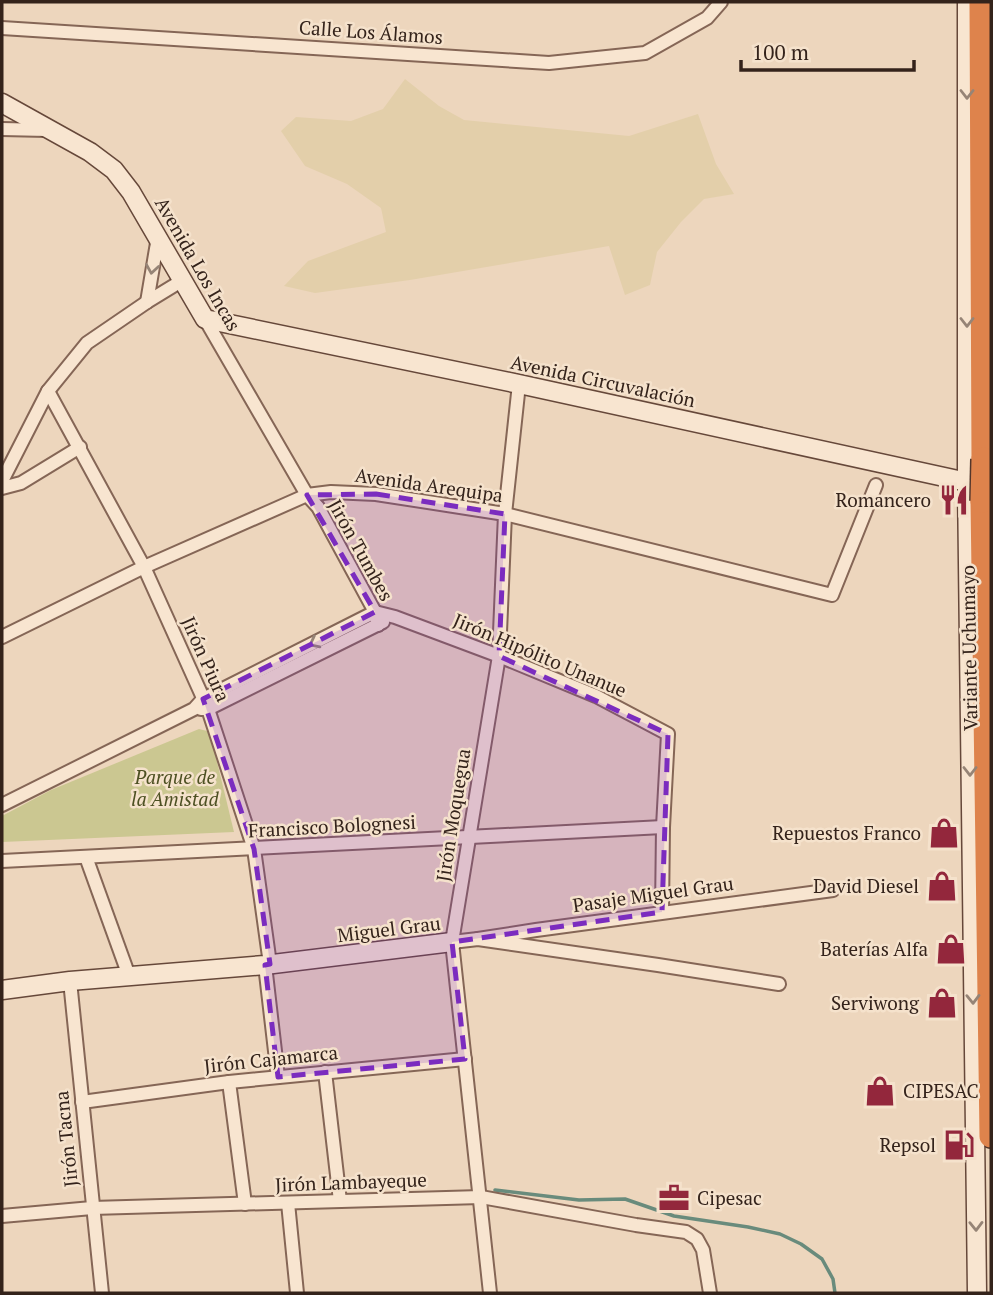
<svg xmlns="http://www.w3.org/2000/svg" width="993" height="1295" font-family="'PT Serif',serif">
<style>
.farmland{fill:#e3cfaa}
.green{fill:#cbc791}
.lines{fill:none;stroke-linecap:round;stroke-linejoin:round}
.stream{stroke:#698b7c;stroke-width:3.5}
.street-casing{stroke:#856656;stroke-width:16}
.secondary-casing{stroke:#66483a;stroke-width:21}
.highway-casing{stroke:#52362b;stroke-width:26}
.street{stroke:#f8e5d0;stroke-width:12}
.secondary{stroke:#f8e5d0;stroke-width:18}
.highway{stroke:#de834c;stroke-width:23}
.highway-bridge-casing{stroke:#52362b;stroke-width:26;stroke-linecap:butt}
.highway-bridge{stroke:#de834c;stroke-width:23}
.oneway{stroke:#968476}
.marked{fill:#7b2cbf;fill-opacity:0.2;stroke:#7b2cbf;stroke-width:5;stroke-dasharray:14 9;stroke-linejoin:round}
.labels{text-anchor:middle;stroke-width:5;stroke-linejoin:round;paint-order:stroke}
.street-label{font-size:19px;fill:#34231b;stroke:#f5e2cc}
.poi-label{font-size:19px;fill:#34231b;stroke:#f5e2cc;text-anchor:end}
.park-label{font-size:19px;font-style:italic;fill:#4d5022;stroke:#f5e2cc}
</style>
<rect width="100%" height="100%" fill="#edd6bd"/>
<polygon class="farmland" points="405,79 439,106 464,120 629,136 698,114 716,164 734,194 704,199 681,222 657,252 650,285 625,295 609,246 410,280 315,293 284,286 308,261 386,232 381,208 347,184 305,166 281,131 296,117 351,121 383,109"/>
<polygon class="green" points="199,729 207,731 211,737 234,832 2,842 2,816 51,790"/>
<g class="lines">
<polyline class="stream" points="495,1190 579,1200 625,1199 674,1216 748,1227 780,1234 801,1244 822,1259 833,1279 835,1293"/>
<g class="street-casing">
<g id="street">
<polyline points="2,28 549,63 645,53 707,18 721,2"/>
<polyline points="2,129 47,130"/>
<polyline points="147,302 158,237"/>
<polyline points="205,319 307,495 318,507 375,612 378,625"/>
<polyline points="48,391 144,567 208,709 254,849 270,964"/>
<polyline points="2,481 48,391 87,343 147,302 183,280"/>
<polyline points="2,488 21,483 80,447"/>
<polyline points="2,637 144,567 307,495 331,492 376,494 505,514 832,595 876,485"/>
<polyline points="201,709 208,709 383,622"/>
<polyline points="2,805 194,709 203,699 375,612 395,617 499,656 596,696 668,734 663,827 662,912"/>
<polyline points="86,857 129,976"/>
<polyline points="2,861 663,827"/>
<polyline points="478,939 536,930 833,890"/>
<polyline points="452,942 478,939 658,965 779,984"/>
<polyline points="265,965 278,1077"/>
<polyline points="70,981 102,1293"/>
<polyline points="325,1072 340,1201"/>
<polyline points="229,1082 245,1204"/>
<polyline points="82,1102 229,1082 465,1059"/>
<polyline points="288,1203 297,1293"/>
<polyline points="2,1216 92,1208 481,1197 636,1225 686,1232 697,1239 703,1250 710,1293"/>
<polyline points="490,1293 452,942 499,656 505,514 519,384"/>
</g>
</g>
<g class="secondary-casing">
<g id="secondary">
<polyline points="967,2 967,482 977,1293"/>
<polyline points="2,103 90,152 114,170 131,192 205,319 519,384 967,482 978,482"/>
<polyline points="2,990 70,981 265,965 452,942"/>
</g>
</g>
<g class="highway-casing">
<g id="highway">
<polyline points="981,2 983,459"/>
<polyline points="982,501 991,1136"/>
</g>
</g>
<use href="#street" class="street"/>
<use href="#secondary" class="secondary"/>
<use href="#highway" class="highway"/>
<g class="highway-bridge-casing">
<polyline id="highway-bridge" points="982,501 983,459"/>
</g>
<use href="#highway-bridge" class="highway-bridge"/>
</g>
<defs><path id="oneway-chevron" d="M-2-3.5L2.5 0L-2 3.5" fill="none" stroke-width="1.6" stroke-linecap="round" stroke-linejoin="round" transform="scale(1.75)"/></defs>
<g class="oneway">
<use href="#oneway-chevron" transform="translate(967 94) rotate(90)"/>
<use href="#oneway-chevron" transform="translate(152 269) rotate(99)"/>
<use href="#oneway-chevron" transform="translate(967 322) rotate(90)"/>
<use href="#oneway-chevron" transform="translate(314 643) rotate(153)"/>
<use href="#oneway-chevron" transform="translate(970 771) rotate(90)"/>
<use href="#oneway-chevron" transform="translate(973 999) rotate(89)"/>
<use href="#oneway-chevron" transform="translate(976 1226) rotate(89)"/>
</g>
<path class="marked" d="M 376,494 L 505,514 L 499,656 L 668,734 L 662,912 L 452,942 L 465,1059 L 278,1077 L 265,965 L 270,964 L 254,849 L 203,699 L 375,612 L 307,495 Z"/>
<defs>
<g id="restaurant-bare" transform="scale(2.415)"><path d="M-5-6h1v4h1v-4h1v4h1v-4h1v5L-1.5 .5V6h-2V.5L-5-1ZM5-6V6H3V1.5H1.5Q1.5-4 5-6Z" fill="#93273c" stroke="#f5e2cc" stroke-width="2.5" paint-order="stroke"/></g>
<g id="shop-bare" transform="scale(2.415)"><path d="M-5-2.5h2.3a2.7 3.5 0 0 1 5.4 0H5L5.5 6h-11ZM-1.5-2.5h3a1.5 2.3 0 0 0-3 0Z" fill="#93273c" stroke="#f5e2cc" stroke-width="2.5" paint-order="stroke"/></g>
<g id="fuel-bare" transform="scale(2.415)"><path d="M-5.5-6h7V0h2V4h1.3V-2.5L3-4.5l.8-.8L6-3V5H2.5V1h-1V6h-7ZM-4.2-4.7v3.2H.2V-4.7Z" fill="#93273c" stroke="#f5e2cc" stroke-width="2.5" paint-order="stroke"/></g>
<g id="office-bare" transform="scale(2.415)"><path d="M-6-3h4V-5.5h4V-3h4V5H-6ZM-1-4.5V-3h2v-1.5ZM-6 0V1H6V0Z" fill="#93273c" stroke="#f5e2cc" stroke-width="2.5" paint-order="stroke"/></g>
</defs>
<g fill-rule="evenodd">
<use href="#restaurant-bare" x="954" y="500"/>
<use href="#shop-bare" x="944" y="833"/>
<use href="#shop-bare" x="942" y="886"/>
<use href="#shop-bare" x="951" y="949"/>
<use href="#shop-bare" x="942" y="1003"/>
<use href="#shop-bare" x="880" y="1091"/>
<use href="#fuel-bare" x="959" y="1145"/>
<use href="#office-bare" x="674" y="1198"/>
</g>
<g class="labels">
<g class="street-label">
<text transform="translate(371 32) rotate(4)" y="7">Calle Los Álamos</text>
<text transform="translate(198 264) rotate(60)" y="7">Avenida Los Incas</text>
<text transform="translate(603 381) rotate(12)" y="7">Avenida Circuvalación</text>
<text transform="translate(429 485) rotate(8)" y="7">Avenida Arequipa</text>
<text transform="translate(361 550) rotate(61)" y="7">Jirón Tumbes</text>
<text transform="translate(969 648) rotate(-91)" y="7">Variante Uchumayo</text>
<text transform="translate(540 655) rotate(23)" y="7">Jirón Hipólito Unanue</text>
<text transform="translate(206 659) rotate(66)" y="7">Jirón Piura</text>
<text transform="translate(453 815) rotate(-81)" y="7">Jirón Moquegua</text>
<text transform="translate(332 826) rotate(-3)" y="7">Francisco Bolognesi</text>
<text transform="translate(653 894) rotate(-8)" y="7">Pasaje Miguel Grau</text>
<text transform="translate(389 929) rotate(-7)" y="7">Miguel Grau</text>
<text transform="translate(271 1059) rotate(-6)" y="7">Jirón Cajamarca</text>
<text transform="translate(66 1139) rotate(-96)" y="7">Jirón Tacna</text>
<text transform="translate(351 1182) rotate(-2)" y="7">Jirón Lambayeque</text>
</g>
<g class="poi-label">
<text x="931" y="507">Romancero</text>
<text x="921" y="840">Repuestos Franco</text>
<text x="919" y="893">David Diesel</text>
<text x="928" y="956">Baterías Alfa</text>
<text x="919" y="1010">Serviwong</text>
<text x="903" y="1098" text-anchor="start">CIPESAC</text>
<text x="936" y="1152">Repsol</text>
<text x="697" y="1205" text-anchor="start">Cipesac</text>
</g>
<g class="park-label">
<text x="175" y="784">Parque de<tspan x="175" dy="22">la Amistad</tspan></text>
</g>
</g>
<rect width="993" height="1295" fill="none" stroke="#34231b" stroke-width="7"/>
<path d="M741 60v10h173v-10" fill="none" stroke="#34231b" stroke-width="3.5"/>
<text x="752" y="60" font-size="21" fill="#34231b" stroke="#f5e2cc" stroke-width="5" paint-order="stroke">100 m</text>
</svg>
